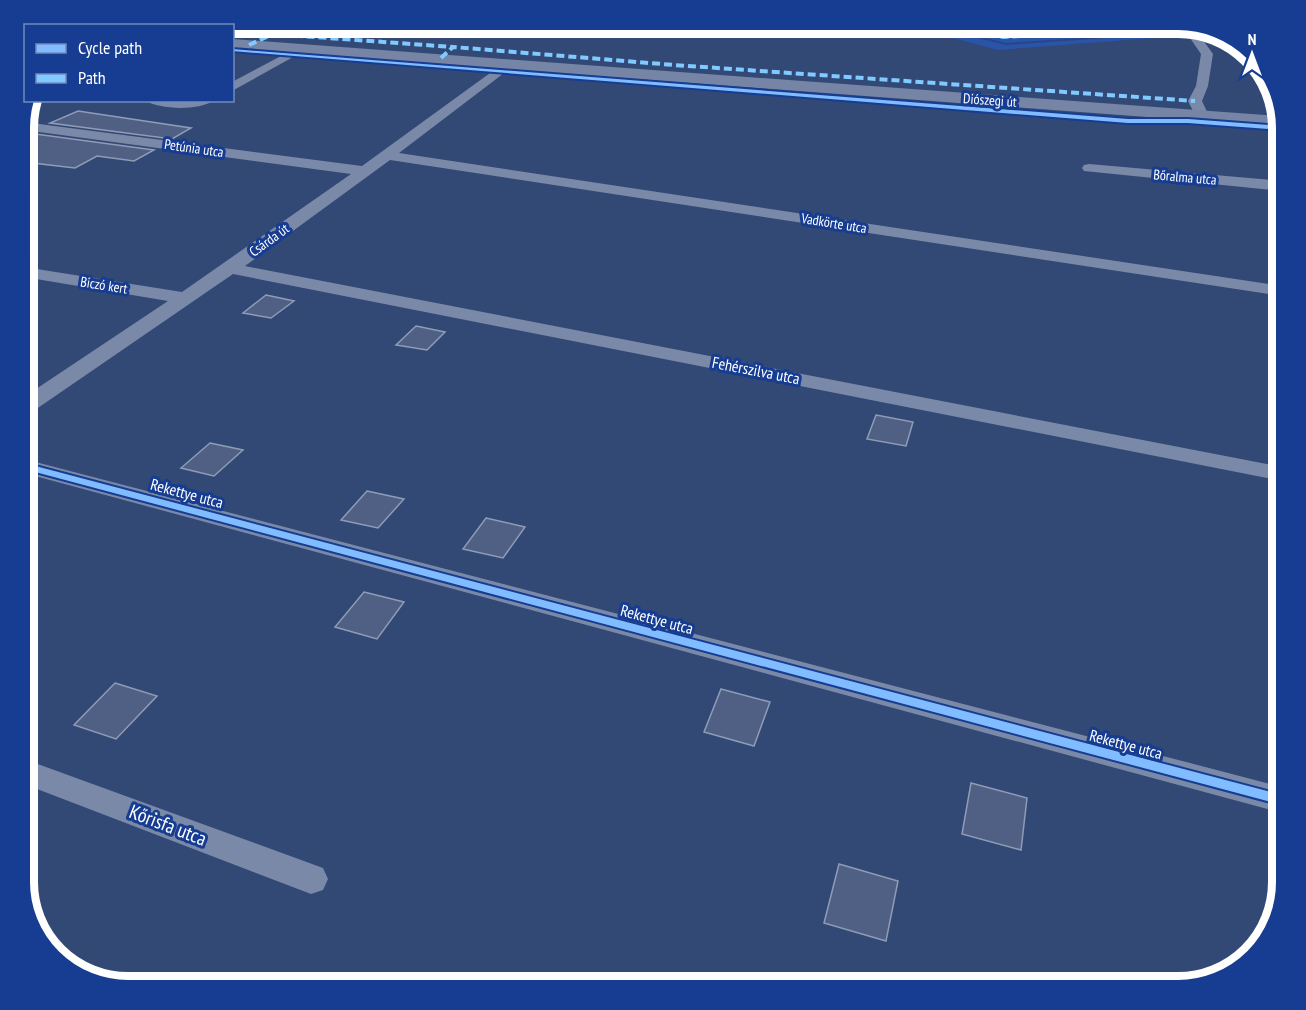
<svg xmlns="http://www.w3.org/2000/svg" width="1306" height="1010" font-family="'PT Sans Narrow',sans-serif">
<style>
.green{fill:#2954a8}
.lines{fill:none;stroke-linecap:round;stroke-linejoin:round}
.stream{fill:#294583;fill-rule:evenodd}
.building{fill:#4f6084;stroke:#8f9cb6;stroke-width:1.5}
.minor{fill:#7a89a8;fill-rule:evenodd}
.secondary{fill:#7684a5;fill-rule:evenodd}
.quiet{stroke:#80caff;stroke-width:4;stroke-dasharray:8 4;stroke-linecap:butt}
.cycleway-casing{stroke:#163d91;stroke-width:4}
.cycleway{fill:#80bcff;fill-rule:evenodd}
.labels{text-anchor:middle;stroke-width:6;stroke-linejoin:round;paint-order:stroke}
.far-street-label{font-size:14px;fill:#fff;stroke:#163d91}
.street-label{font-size:16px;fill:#fff;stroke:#163d91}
.near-street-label{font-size:20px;fill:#fff;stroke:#163d91}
.rim{fill:none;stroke:#fff;stroke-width:8}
</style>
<rect width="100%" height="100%" fill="#324875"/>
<g class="green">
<polygon points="161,24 353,24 327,36 233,29 232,26"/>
<polygon points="901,24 1094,24 1094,29 1178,24 1206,34 998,50"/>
</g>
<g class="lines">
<polygon class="stream" points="922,24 929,24 1006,43 1178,32 1180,33 1006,45"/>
</g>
<g class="building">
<polygon points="78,111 191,128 172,139 50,123"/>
<polygon points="28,133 154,150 134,161 97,156 75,168 24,162 24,135"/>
<polygon points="266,295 294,301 271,318 243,313"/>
<polygon points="416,326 445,332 427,350 396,345"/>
<polygon points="876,415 913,422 906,446 867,439"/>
<polygon points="210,443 243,450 214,476 181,468"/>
<polygon points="367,491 404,499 378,528 341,520"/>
<polygon points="486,518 525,527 503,558 463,549"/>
<polygon points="364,592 404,602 377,639 335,627"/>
<polygon points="115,683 157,696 116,739 74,725"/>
<polygon points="721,689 770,702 754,746 704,732"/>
<polygon points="971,783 1027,798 1021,850 962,834"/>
<polygon points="839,864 898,881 886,941 824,923"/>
</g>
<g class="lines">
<g class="minor">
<polygon points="1196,35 1200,36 1213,54 1208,86 1202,101 1209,116 1202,120 1197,119 1188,101 1196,86 1201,54 1190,38"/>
<polygon points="300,46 306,49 304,51 232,91 232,82"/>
<polygon points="508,60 512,61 512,67 399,153 1282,286 1282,296 390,160 245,266 1282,467 1282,481 233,274 32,412 24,413 24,397 168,301 24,277 24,267 182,292 351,174 24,130 24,122 362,166"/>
<path d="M 145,100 L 214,100 C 201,111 158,110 145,100 Z"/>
<polygon points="1089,164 1282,181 1282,191 1084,171 1082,168 1084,165"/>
<polygon points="24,459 1282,787 1282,813 24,473"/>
<polygon points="24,759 323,868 328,879 323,890 311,894 24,784"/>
</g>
<polygon class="secondary" points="232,39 1279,116 1282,127 232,49"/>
<g class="quiet">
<polyline points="942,24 1003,37 1178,27"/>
<polyline points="1021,24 1045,34"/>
<polyline points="1184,27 1178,27 1196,38"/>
<polyline points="276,33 294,24"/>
<polyline points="249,45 273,34 453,47"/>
<polyline points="441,58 453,47 674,65 1195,101"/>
</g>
<g class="cycleway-casing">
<g id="cycleway">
<polygon points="232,49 1128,119 1188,119 1282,126 1282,130 1188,123 1128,123 232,51"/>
<polygon points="24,463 1282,795 1282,805 24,469"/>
</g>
</g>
<use href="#cycleway" class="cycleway"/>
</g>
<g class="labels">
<g class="far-street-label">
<text transform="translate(990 100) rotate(4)" y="5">Diószegi út</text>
<text transform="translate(194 148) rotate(8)" y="5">Petúnia utca</text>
<text transform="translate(1185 177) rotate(5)" y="5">Bőralma utca</text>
<text transform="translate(834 223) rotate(9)" y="5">Vadkörte utca</text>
<text transform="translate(269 240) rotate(-36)" y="5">Csárda út</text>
<text transform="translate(104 285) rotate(9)" y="5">Biczó kert</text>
</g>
<g class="street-label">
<text transform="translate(756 370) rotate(11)" y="6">Fehérszilva utca</text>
<text transform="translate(187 493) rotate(15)" y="6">Rekettye utca</text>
<text transform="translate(657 619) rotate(15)" y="6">Rekettye utca</text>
<text transform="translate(1126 744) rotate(15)" y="6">Rekettye utca</text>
</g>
<g class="near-street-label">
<text transform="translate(168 825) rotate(21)" y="7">Kőrisfa utca</text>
</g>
</g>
<path d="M0 0H1306V1010H0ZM128 34H1178A94 94 0 0 1 1272 128V882A94 94 0 0 1 1178 976H128A94 94 0 0 1 34 882V128A94 94 0 0 1 128 34Z" fill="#163d91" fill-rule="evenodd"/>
<path class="rim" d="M128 34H1178A94 94 0 0 1 1272 128V882A94 94 0 0 1 1178 976H128A94 94 0 0 1 34 882V128A94 94 0 0 1 128 34Z"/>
<rect x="24" y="24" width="210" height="78" fill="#163d91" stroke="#738bbd" stroke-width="1.5"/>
<rect x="36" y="44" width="30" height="9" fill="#80bcff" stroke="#738bbd" stroke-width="1.5"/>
<text x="78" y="54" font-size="18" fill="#ffffff">Cycle path</text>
<rect x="36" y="74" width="30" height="9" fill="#80caff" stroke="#738bbd" stroke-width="1.5"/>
<text x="78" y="84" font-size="18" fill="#ffffff">Path</text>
<g transform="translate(1252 54)" stroke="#163d91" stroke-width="4.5" paint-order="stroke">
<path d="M0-4.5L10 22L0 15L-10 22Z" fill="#ffffff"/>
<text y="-9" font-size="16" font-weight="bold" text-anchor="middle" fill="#ffffff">N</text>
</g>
</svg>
